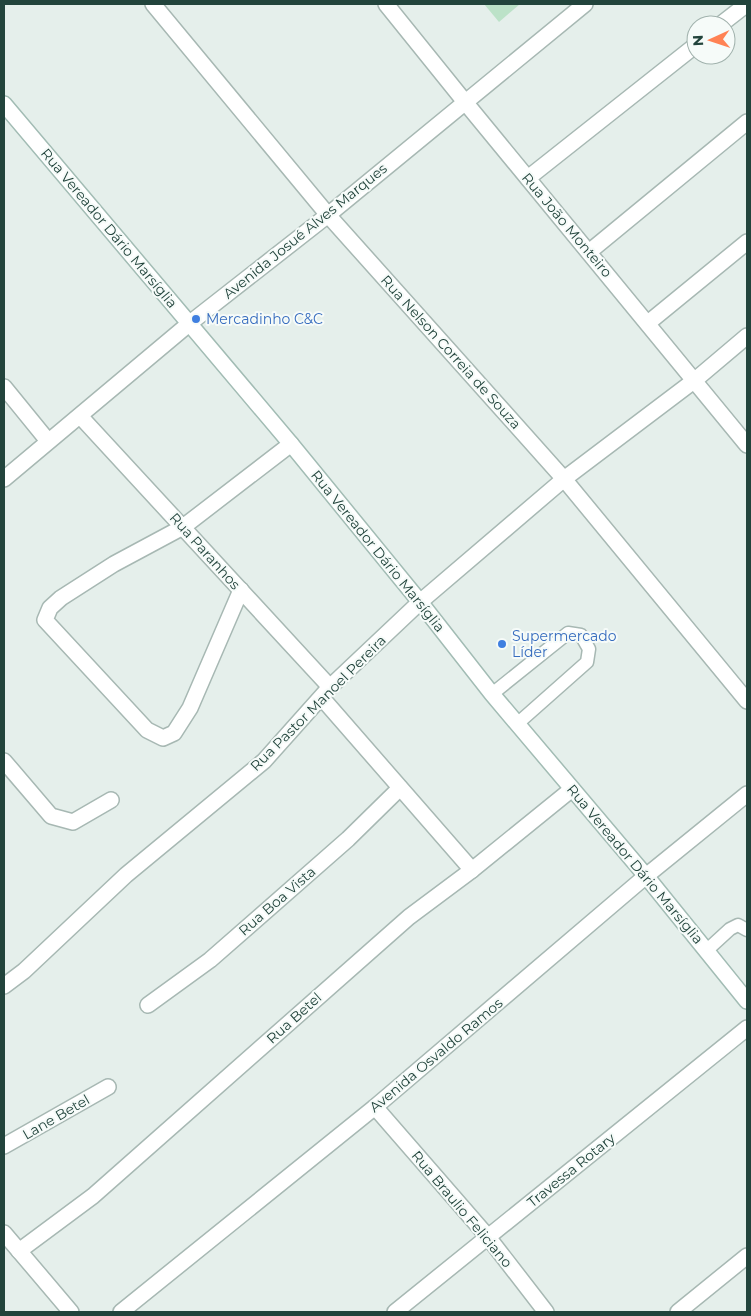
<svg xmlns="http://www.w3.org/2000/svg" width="751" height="1316" font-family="Montserrat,sans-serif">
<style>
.green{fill:#bce2c8}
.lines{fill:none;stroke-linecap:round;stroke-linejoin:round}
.lane-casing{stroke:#a7b8b3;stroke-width:15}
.street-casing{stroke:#a7b8b3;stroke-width:18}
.secondary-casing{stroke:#a2bcb4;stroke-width:18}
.lane{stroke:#fff;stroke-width:12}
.street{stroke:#fff;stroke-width:15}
.secondary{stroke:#fff;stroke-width:15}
.shop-dot{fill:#3f7fe0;stroke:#f6fbf9;stroke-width:2}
.labels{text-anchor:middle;stroke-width:4;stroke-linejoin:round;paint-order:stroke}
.street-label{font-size:14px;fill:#22443c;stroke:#f6fbf9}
.shop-label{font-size:14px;fill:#366cbe;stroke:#f6fbf9;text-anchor:start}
</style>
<rect width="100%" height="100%" fill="#e5efeb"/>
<polygon class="green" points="484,4 520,4 499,22"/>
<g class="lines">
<g class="lane-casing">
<g id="lane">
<polyline points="492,694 568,633 581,635 589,649 587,662 517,724"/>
<polyline points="706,951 730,929 738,925 747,930"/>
</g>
</g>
<g class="street-casing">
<g id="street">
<polyline points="153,4 328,215 564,479 747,701"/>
<polyline points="386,4 465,102 747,445"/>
<polyline points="720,25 747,4"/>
<polyline points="528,178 696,45"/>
<polyline points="589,252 747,122"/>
<polyline points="648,323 747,242"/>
<polyline points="4,387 48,441"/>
<polyline points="80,416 330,687"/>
<polyline points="4,479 190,323 328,215 585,4"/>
<polyline points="241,590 190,708 174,733 163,738 147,730 45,620 50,608 61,598 114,564 183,527 291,444"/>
<polyline points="322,698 472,870"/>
<polyline points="4,761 51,816 73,822 111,800"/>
<polyline points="4,986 24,971 126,875 264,761 330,687 420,602 564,479 695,380 747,336"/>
<polyline points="148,1005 210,960 348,839 400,788"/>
<polyline points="375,1107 488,1237 546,1312"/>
<polyline points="4,1146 108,1087"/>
<polyline points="4,1233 71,1312"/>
<polyline points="19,1251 93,1196 409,917 472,870 572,789"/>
<polyline points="121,1312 375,1107 646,876 747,794"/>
<polyline points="395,1312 747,1028"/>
<polyline points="678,1312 747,1256"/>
</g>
</g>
<g class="secondary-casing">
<polyline id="secondary" points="4,104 291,444 420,602 492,694 646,876 747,1001"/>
</g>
<use href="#lane" class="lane"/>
<use href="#street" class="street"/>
<use href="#secondary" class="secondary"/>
</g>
<g class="shop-dot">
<circle cx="196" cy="319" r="5"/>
<circle cx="502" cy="644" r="5"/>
</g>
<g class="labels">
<g class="street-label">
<text transform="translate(567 225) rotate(50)" y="5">Rua João Monteiro</text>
<text transform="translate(109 228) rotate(50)" y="5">Rua Vereador Dário Marsíglia</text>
<text transform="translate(305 231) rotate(-39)" y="5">Avenida Josué Alves Marques</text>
<text transform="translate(451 352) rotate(48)" y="5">Rua Nelson Correia de Souza</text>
<text transform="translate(205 551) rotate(48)" y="5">Rua Paranhos</text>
<text transform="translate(378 551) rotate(51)" y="5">Rua Vereador Dário Marsíglia</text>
<text transform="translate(318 703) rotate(-45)" y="5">Rua Pastor Manoel Pereira</text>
<text transform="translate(635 864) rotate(50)" y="5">Rua Vereador Dário Marsíglia</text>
<text transform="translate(277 901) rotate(-41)" y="5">Rua Boa Vista</text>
<text transform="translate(294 1018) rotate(-42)" y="5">Rua Betel</text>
<text transform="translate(436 1055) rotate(-40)" y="5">Avenida Osvaldo Ramos</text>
<text transform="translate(56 1117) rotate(-30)" y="5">Lane Betel</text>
<text transform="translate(571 1170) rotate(-39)" y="5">Travessa Rotary</text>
<text transform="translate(462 1209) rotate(50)" y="5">Rua Braulio Feliciano</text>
</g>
<g class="shop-label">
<text x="206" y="324">Mercadinho C&amp;C</text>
<text x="512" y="641">Supermercado<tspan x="512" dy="16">Líder</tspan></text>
</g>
</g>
<rect width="751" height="1316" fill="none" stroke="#22443c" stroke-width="10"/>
<g transform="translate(711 40) rotate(267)"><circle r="24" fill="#f6fbf9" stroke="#a1b2ad"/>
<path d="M0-4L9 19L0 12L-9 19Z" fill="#ff8254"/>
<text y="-8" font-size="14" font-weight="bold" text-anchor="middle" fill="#22443c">N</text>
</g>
</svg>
